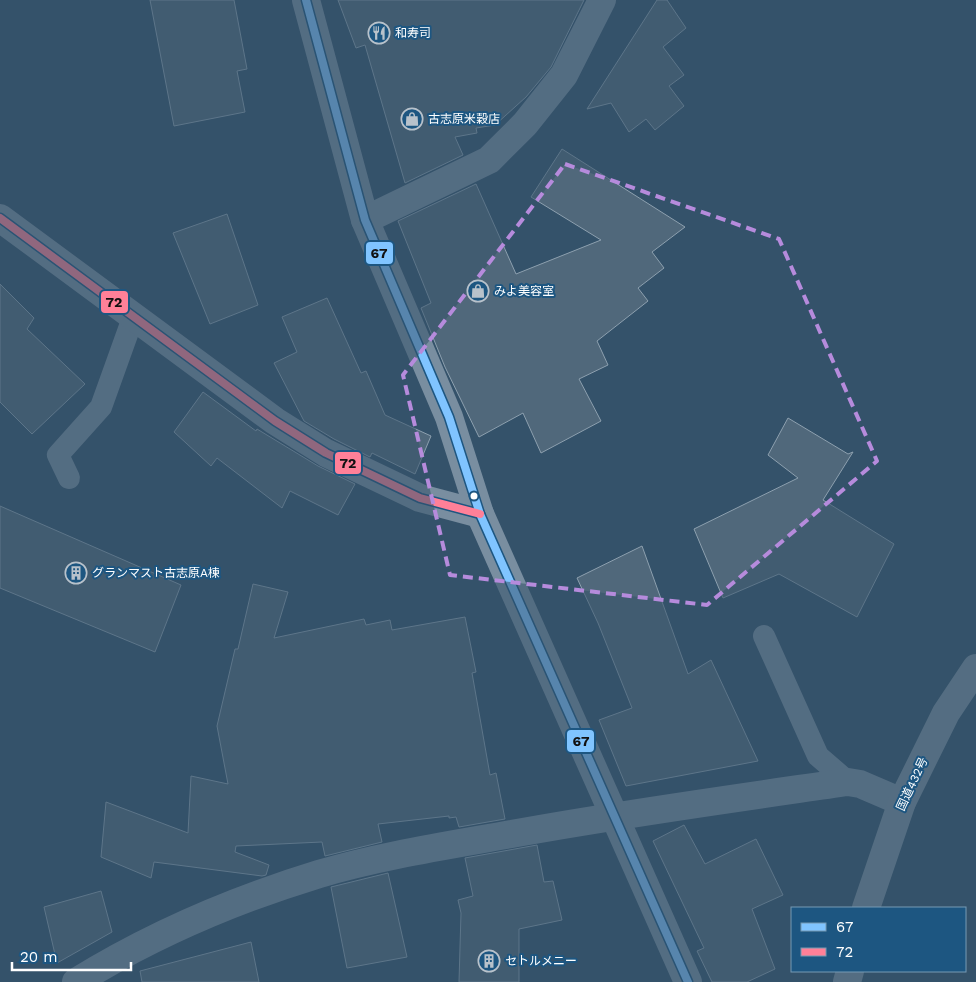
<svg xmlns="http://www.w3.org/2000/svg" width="976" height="982" font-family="'Work Sans','Noto Sans JP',sans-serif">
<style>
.building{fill:#50687b;stroke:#8da0af}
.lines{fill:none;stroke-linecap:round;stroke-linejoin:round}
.service{stroke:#798ea0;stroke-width:22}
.minor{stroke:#798ea0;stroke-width:28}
.trunk{stroke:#7a8f9f;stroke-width:28}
.bus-1-casing{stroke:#1d5681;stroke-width:11}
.bus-2-casing{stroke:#1d5681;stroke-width:11}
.bus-1{stroke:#80c4ff;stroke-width:8}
.bus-2{stroke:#ff8098;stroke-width:8}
.marked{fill:none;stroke:#b68bdc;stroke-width:4;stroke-dasharray:10 6;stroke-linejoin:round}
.bus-dot{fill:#fff;stroke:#1d5681;stroke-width:2}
.labels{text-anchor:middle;stroke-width:4;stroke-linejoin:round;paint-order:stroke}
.poi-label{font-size:12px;fill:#fff;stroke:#1d5681;text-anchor:start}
.street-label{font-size:12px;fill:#fff;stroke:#1d5681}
.line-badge{stroke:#1d5681;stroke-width:2}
.pale-badge-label{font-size:14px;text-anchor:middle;font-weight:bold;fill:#111}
</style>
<rect width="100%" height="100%" fill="#34526a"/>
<g class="building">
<polygon points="150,0 234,0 247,69 237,71 245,112 174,126"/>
<polygon points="338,0 584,0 551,67 526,97 495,125 476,128 477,133 455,137 463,155 405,183 365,45 356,48"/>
<polygon points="657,0 667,0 686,28 663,47 684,75 669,86 684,106 655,130 646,119 629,132 611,103 587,109"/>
<polygon points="562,149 685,227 652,252 664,268 638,288 648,301 597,341 608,365 579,379 601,421 541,453 523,413 479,437 445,367 421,308 431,303 398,221 476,184 516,274 601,240 531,197"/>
<polygon points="227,214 258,305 210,324 173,233"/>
<polygon points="0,284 34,318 27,329 85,384 32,434 0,402"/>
<polygon points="327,298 361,373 366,371 385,415 431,436 415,474 372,453 370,457 334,439 304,421 274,363 297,352 282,317"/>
<polygon points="203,392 256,431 257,429 318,466 355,484 338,515 290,491 282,508 217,458 211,466 174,432"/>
<polygon points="788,418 848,454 853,452 823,500 894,544 857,617 779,574 723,598 694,529 798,478 768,455"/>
<polygon points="0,506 181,585 155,652 0,588"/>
<polygon points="642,546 688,674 711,660 758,761 626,786 599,720 632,708 598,623 577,578"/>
<polygon points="253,584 288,592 274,638 364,619 366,625 390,620 392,630 465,617 476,672 472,673 490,775 496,773 505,819 459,827 456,817 449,818 449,816 378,824 382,842 325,856 322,842 236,846 235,852 269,865 266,875 262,876 154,862 151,878 101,857 106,802 188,833 191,776 228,784 217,726 235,649 238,649"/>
<polygon points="684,825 705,864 756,839 783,895 752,909 775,969 747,982 712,982 697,951 704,948 653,841"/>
<polygon points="537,845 544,882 553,881 562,920 519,929 519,982 459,982 461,913 458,900 473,896 465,858"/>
<polygon points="388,873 407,957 347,968 331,887"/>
<polygon points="101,891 112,932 57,963 44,907"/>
<polygon points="251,942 259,982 142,982 140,971"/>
</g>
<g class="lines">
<g class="service">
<polyline points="69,478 58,455 101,407 134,315"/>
<polyline points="764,636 818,756 848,782"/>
</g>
<g class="minor">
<polyline points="306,0 365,220 449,417 480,514 688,982"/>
<polyline points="0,218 275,421 326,453 420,498 480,514"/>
<polyline points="365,220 489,160 525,124 564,75 602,0"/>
<path d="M 76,982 C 152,935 234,900 319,874 C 383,855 451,845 517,833 C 627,813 737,798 848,782 L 860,784 L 902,802"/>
</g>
<g class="trunk">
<polyline points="866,908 902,802 946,713 976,668"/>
<polyline points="847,982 850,971"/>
</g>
<g class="bus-1-casing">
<polyline id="bus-1" points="306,0 365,220 449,417 480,514 688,982"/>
</g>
<g class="bus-2-casing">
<polyline id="bus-2" points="0,218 275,421 326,453 420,498 480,514"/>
</g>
<use href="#bus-1" class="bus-1"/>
<use href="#bus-2" class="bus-2"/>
</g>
<path d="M0 0H976V982H0ZM 565,164 L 779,239 L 877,461 L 707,605 L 450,575 L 403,375 Z" fill="#34526a" fill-opacity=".55" fill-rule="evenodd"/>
<path class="marked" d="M 565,164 L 779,239 L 877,461 L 707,605 L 450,575 L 403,375 Z"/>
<defs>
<g id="restaurant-ring" transform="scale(1.125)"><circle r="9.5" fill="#1d5681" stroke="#b8c2cb" stroke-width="1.5"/><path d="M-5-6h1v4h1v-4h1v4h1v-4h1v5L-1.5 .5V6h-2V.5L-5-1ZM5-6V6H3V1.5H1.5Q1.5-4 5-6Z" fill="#b8c2cb"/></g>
<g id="shop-ring" transform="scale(1.125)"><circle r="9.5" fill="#1d5681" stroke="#b8c2cb" stroke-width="1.5"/><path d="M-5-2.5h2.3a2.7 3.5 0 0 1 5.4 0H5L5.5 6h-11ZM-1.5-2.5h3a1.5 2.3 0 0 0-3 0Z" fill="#b8c2cb"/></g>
<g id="building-ring" transform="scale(1.125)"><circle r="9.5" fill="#1d5681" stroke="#b8c2cb" stroke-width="1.5"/><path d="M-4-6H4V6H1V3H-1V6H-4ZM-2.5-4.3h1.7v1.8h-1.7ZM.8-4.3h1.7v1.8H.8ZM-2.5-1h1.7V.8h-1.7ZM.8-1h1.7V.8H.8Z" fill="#b8c2cb"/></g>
</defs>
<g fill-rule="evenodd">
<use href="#restaurant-ring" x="379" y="33"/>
<use href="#shop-ring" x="412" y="119"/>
<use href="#shop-ring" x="478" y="291"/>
<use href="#building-ring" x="76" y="573"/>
<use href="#building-ring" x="489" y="961"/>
</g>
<circle class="bus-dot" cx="474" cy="496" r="4.5"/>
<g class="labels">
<g class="poi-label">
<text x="395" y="37">和寿司</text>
<text x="428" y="123">古志原米穀店</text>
<text x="494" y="295">みよ美容室</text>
<text x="92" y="577">グランマスト古志原A棟</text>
<text x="505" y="965">セトルメニー</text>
</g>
<g class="street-label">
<text transform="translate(912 784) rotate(-65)" y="4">国道432号</text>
</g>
</g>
<g class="line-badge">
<rect x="365" y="241" width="29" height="24" rx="5" fill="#80c4ff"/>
<rect x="100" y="290" width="29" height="24" rx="5" fill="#ff8098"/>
<rect x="334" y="451" width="28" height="24" rx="5" fill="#ff8098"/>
<rect x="566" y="729" width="29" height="24" rx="5" fill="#80c4ff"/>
</g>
<g class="pale-badge-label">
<text x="379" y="258">67</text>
<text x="114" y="307">72</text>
<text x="348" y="468">72</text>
<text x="581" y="746">67</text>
</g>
<rect x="791" y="907" width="175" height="65" fill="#1d5681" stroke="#779ab3"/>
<rect x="801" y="923" width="25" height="8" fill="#80c4ff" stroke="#779ab3"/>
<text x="836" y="932" font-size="15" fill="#ffffff">67</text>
<rect x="801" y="948" width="25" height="8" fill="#ff8098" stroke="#779ab3"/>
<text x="836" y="957" font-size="15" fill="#ffffff">72</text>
<path d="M12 962v8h119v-8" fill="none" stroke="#ffffff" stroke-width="2.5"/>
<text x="20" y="962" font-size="15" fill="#ffffff" stroke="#1d5681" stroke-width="4" paint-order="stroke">20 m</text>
</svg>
